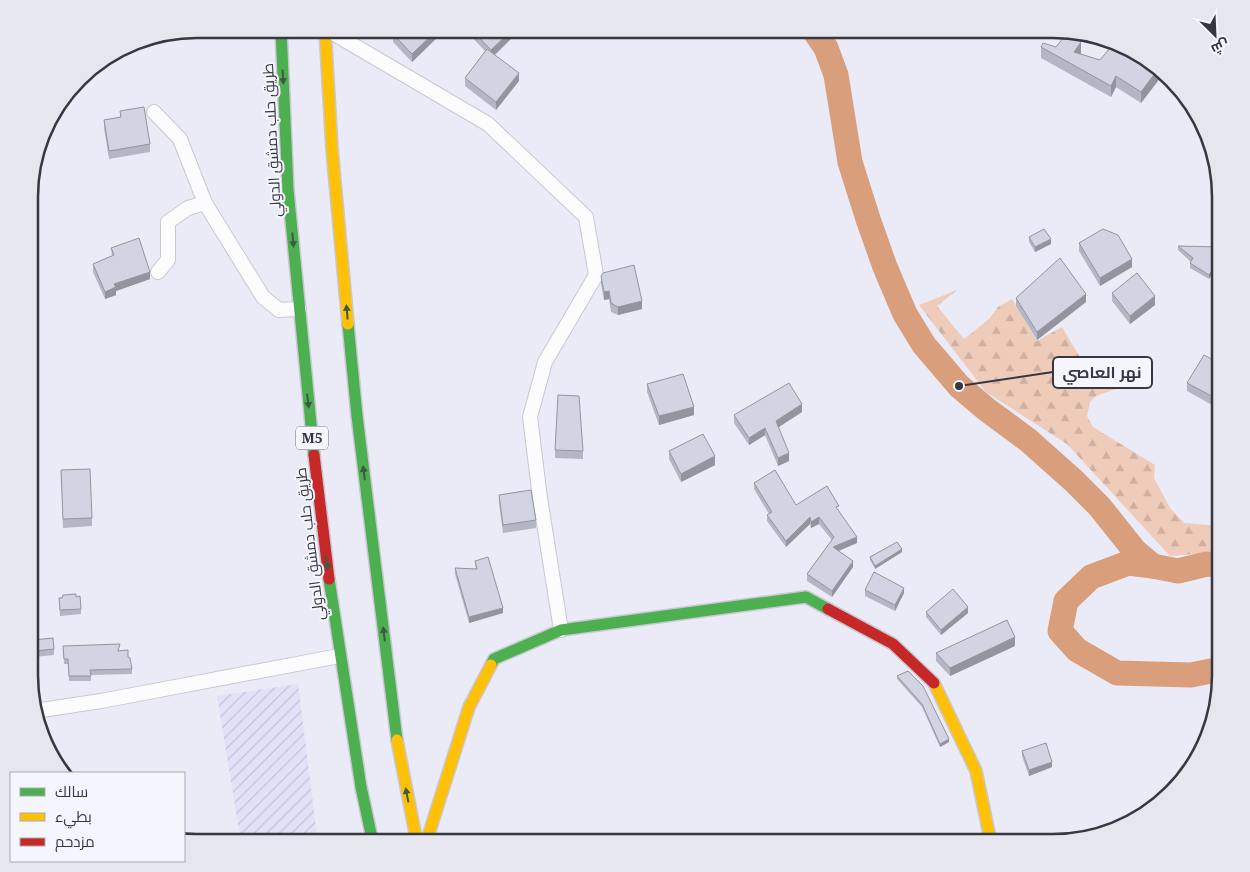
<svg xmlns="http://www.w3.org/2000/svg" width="1250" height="872" font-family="'Noto Serif',Cairo,serif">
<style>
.industrial{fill:url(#industrial-furrows)}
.forest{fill:url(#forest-firs)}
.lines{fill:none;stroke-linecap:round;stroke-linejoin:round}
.river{stroke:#d99f7c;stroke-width:25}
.street-casing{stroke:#c7c8d1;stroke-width:16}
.fast-casing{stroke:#c7c8d1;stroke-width:14}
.slow-casing{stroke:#c7c8d1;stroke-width:14}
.jam-casing{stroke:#c7c8d1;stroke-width:14}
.street{stroke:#fcfcfe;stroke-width:14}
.fast{stroke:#4caf50;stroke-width:11}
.slow{stroke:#ffc107;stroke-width:11}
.jam{stroke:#c62828;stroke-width:11}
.wall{fill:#b5b6c3}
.shaded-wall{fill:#94949f}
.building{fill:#d3d4e3;stroke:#94949f}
.oneway{fill:#3d5b44}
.labels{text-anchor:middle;stroke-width:4;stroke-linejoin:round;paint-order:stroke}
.shield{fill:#f4f5fd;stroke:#6f7078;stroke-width:1}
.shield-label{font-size:14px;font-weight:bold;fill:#36373f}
.street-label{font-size:15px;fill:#36373f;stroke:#f4f5fd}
.rim{fill:none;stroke:#36373f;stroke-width:2.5}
.leader{fill:none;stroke:#36373f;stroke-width:2}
.callout-dot{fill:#36373f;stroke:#f4f5fd;stroke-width:2}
.callout{fill:#f4f5fd;stroke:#36373f;stroke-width:2}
.callout-label{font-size:16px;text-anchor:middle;font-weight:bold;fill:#36373f}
</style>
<defs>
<pattern id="industrial-furrows" width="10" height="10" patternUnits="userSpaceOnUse" patternTransform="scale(1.25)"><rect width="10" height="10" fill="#e1e2f8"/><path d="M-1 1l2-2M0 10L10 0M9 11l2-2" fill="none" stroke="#c2c2d6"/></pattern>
<pattern id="forest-firs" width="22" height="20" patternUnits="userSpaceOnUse" patternTransform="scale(1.25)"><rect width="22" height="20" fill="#efcbba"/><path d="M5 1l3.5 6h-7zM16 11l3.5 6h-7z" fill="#ceafa1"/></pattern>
</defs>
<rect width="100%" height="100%" fill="#eaebf7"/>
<polygon class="industrial" points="298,684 318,843 241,843 217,696"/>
<polygon class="forest" points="957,290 937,306 964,339 989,319 998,307 1012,299 1037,341 1062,327 1097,386 1105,377 1123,375 1124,386 1096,396 1090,402 1087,416 1093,427 1155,465 1154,478 1170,508 1184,523 1221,526 1221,552 1170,556 1067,444 986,392 919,305"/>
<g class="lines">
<g class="river">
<polyline points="813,29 826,48 836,75 850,162 868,219 885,267 905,314 924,345 959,386 986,409 1028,440 1074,481 1099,506 1135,551 1153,566 1178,571 1207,564 1221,566"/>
<polyline points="1153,566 1128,563 1091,577 1066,601 1060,631 1077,650 1117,673 1191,675 1221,669"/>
</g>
<g class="street-casing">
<g id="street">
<polyline points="326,29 488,124 586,217 596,275 545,362 530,417 540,498 561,630"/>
<polyline points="154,112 180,139 205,203 263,297 279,310 299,309"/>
<polyline points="158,272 168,260 168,222 188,208 205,203"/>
<polyline points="35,711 101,701 339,656"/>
<polyline points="1206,739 1207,740"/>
</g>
</g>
<g class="fast-casing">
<g id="fast">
<polyline points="281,29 288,190 314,455"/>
<polyline points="348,324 357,416 397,740"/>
<polyline points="329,579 361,787 373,843"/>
<polyline points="491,665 494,659 561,630 806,597 828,609"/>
</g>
</g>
<g class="slow-casing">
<g id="slow">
<polyline points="325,29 332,149 348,324"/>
<polyline points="934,683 976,771 991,843"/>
<polyline points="397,740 417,843"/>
<polyline points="426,843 469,707 491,665"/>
</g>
</g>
<g class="jam-casing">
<g id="jam">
<polyline points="314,455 329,579"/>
<polyline points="828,609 893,644 934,683"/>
</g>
</g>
<use href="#street" class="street"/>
<use href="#fast" class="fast"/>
<use href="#slow" class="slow"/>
<use href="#jam" class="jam"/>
</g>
<g class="wall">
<polygon points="444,29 444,31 412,62 393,42 393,34"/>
<polygon points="464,29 513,29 513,37 495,55 519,81 496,110 465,86 465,78 485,51"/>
<polygon points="1105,37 1107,38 1155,63 1164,73 1141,103 1116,87 1111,97 1041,58 1041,47 1081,53 1081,54 1100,60 1114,44"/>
<polygon points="120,111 150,144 150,152 109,159 104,128 104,120 120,117"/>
<polygon points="1029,237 1051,244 1035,252 1029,242"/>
<polygon points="1079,243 1132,267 1100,286 1079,251"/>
<polygon points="1178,246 1221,247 1209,279 1190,268 1190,263 1191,262 1178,250"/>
<polygon points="111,248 150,279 116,291 116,295 105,299 93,272 93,264 112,256"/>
<polygon points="601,276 642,309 618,315 611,312 609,299 604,300 601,284"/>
<polygon points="1112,293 1155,305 1130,324 1112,301"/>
<polygon points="1016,298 1086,302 1037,340 1016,306"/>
<polygon points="1221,364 1221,410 1187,391 1187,383"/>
<polygon points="647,384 694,415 659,425 647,392"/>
<polygon points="802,412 778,427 789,461 778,466 765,435 749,445 734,423 734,415"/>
<polygon points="555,450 583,451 583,459 555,458"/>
<polygon points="669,451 715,465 681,482 669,459"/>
<polygon points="61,470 92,518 92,526 63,528"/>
<polygon points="754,483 796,505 839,512 857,543 839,551 853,567 832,597 807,581 807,574 832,540 819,524 811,528 810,524 786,547 767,521 767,515 769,514 754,489"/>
<polygon points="499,495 536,520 536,528 503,533 499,503"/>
<polygon points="902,552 875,569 870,560 870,557"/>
<polygon points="475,561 503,613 469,623 455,574 455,568 476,569"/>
<polygon points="865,590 904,593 895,611 865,596"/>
<polygon points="76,597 81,609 81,614 60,616 59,598"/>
<polygon points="926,612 968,613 941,635 926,617"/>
<polygon points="33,640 54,649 54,655 34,657"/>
<polygon points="63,646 119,651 128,657 132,669 132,674 91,675 91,681 69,681 68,664 64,664"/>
<polygon points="1015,646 950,676 936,661 936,653"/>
<polygon points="908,671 949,742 940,747 922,707 897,679 897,676"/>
<polygon points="1022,751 1052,767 1029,776 1022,756"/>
</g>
<g class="shaded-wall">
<polygon points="438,29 444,29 444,31 412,62 412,54"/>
<polygon points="513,29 513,37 491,58 491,50"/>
<polygon points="1081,42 1081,53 1074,63 1074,52"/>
<polygon points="1159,68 1164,73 1141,103 1141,92"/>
<polygon points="519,73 519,81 496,110 496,102"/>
<polygon points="1116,76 1116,87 1111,97 1111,86"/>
<polygon points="1051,239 1051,244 1035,252 1035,247"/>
<polygon points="1221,256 1221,260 1209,279 1209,275"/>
<polygon points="1132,259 1132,267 1100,286 1100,278"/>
<polygon points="150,272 150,279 116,291 116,295 105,299 105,292 114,284"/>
<polygon points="609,291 609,299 604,300 604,292"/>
<polygon points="1086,294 1086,302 1037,340 1037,332"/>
<polygon points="1155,296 1155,305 1130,324 1130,316"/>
<polygon points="642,301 642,309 618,315 618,307"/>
<polygon points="802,404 802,412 776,429 776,421"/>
<polygon points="694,407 694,415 659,425 659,416"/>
<polygon points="765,428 765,435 749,445 749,438"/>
<polygon points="789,453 789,461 778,466 778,458"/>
<polygon points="715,456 715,465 681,482 681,474"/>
<polygon points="810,517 810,524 786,547 786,541"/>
<polygon points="819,517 819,524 811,528 811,522"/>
<polygon points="857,537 857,543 833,553 833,547"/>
<polygon points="902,549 902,552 875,569 875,566"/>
<polygon points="853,561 853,567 832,597 832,591"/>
<polygon points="904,588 904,593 895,611 895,605"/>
<polygon points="968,607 968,613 941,635 941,630"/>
<polygon points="503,608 503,613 469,623 469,617"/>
<polygon points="1015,637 1015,646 950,676 950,668"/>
<polygon points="949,739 949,742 940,747 940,744"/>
<polygon points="1052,762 1052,767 1029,776 1029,770"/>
</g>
<g class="building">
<polygon points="398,29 438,29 412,54 393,34"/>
<polygon points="471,29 513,29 491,50"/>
<polygon points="1068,32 1081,42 1074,52 1100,60 1115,42 1155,63 1159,68 1141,92 1116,76 1111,86 1041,47 1043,43 1056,47"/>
<polygon points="487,49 519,73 496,102 465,78"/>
<polygon points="144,107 150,144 109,151 104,120 121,117 120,111"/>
<polygon points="1044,229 1051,239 1035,247 1029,237"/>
<polygon points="1103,229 1118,235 1132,259 1100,278 1079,243"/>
<polygon points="139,238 150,272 114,284 116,287 105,292 93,264 114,255 111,248"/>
<polygon points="1178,246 1221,247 1221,256 1209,275 1190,263 1193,258"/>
<polygon points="1060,258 1086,294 1037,332 1016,298"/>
<polygon points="634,265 642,301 618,307 611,303 609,291 604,292 601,276 603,273"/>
<polygon points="1137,273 1155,296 1130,316 1112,293"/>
<polygon points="1204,355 1221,364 1221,401 1187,383"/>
<polygon points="683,374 694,407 659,416 647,384"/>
<polygon points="789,383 802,404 776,421 789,453 778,458 765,428 749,438 734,415"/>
<polygon points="558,395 579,396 583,451 555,450"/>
<polygon points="703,434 715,456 681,474 669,451"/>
<polygon points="90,469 92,518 63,519 61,470"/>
<polygon points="775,470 796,505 827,486 839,506 836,507 857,537 833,547 853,561 832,591 807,574 834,537 819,517 811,522 810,517 786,541 767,515 772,512 754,483"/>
<polygon points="531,490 536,520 503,525 499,495"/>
<polygon points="897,542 902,549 875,566 870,557"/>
<polygon points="488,557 503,608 469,617 455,568 477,569 475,561"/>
<polygon points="874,572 904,588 895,605 865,590"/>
<polygon points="953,589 968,607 941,630 926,612"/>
<polygon points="76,594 76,597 80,596 81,609 60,610 59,598 62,598 63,595"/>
<polygon points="1007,620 1015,637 950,668 936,653"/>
<polygon points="53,638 54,649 34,651 33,640"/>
<polygon points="120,644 118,651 128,650 128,657 130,658 132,669 90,670 91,676 69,676 68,659 64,659 63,646"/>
<polygon points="908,671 923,686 949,739 940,744 922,704 897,676"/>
<polygon points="1046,743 1052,762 1029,770 1022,751"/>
</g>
<defs><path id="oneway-solid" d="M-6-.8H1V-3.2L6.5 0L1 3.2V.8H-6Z" transform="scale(1.25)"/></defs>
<g class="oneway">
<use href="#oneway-solid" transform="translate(283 77) rotate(87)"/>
<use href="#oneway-solid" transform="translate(293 240) rotate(85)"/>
<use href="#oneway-solid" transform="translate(347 312) rotate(-95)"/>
<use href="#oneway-solid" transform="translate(308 401) rotate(83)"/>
<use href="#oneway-solid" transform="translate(364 473) rotate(-97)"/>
<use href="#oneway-solid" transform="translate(327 563) rotate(83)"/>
<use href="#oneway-solid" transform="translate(384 634) rotate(-97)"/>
<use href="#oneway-solid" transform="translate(407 795) rotate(-101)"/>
</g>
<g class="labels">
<rect class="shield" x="296" y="426.5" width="32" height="23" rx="4"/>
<g class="shield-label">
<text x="312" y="443">M5</text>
</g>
<g class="street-label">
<text transform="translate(272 140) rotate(-93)" y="5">طريق حلب دمشق الدولي</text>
<text transform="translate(310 544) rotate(-97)" y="5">طريق حلب دمشق الدولي</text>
</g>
</g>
<path d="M0 0H1250V872H0ZM197 38H1053A159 159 0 0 1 1212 197V675A159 159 0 0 1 1053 834H197A159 159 0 0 1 38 675V197A159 159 0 0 1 197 38Z" fill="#e5e6ee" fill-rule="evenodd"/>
<path class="rim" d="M197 38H1053A159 159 0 0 1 1212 197V675A159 159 0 0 1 1053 834H197A159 159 0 0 1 38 675V197A159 159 0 0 1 197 38Z"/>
<path class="leader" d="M959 386L1053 372"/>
<circle class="callout-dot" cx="959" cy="386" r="5"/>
<rect class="callout" x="1053" y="357" width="99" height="31" rx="5"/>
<g class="callout-label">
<text x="1102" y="378">نهر العاصي</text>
</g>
<rect x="10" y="772" width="175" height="90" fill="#f4f5fd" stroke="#a8a9b1"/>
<rect x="20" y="788" width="25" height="8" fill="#4caf50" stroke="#a8a9b1"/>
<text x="55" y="797" font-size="15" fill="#36373f">سالك</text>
<rect x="20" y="813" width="25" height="8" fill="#ffc107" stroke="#a8a9b1"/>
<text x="55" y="822" font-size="15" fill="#36373f">بطيء</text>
<rect x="20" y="838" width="25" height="8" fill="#c62828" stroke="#a8a9b1"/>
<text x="55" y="847" font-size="15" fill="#36373f">مزدحم</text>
<g transform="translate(1215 35) rotate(156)" stroke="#f4f5fd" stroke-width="4" paint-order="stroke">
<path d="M0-4L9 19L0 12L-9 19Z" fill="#36373f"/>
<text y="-8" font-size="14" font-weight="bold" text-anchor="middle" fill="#36373f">ش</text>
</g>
</svg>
